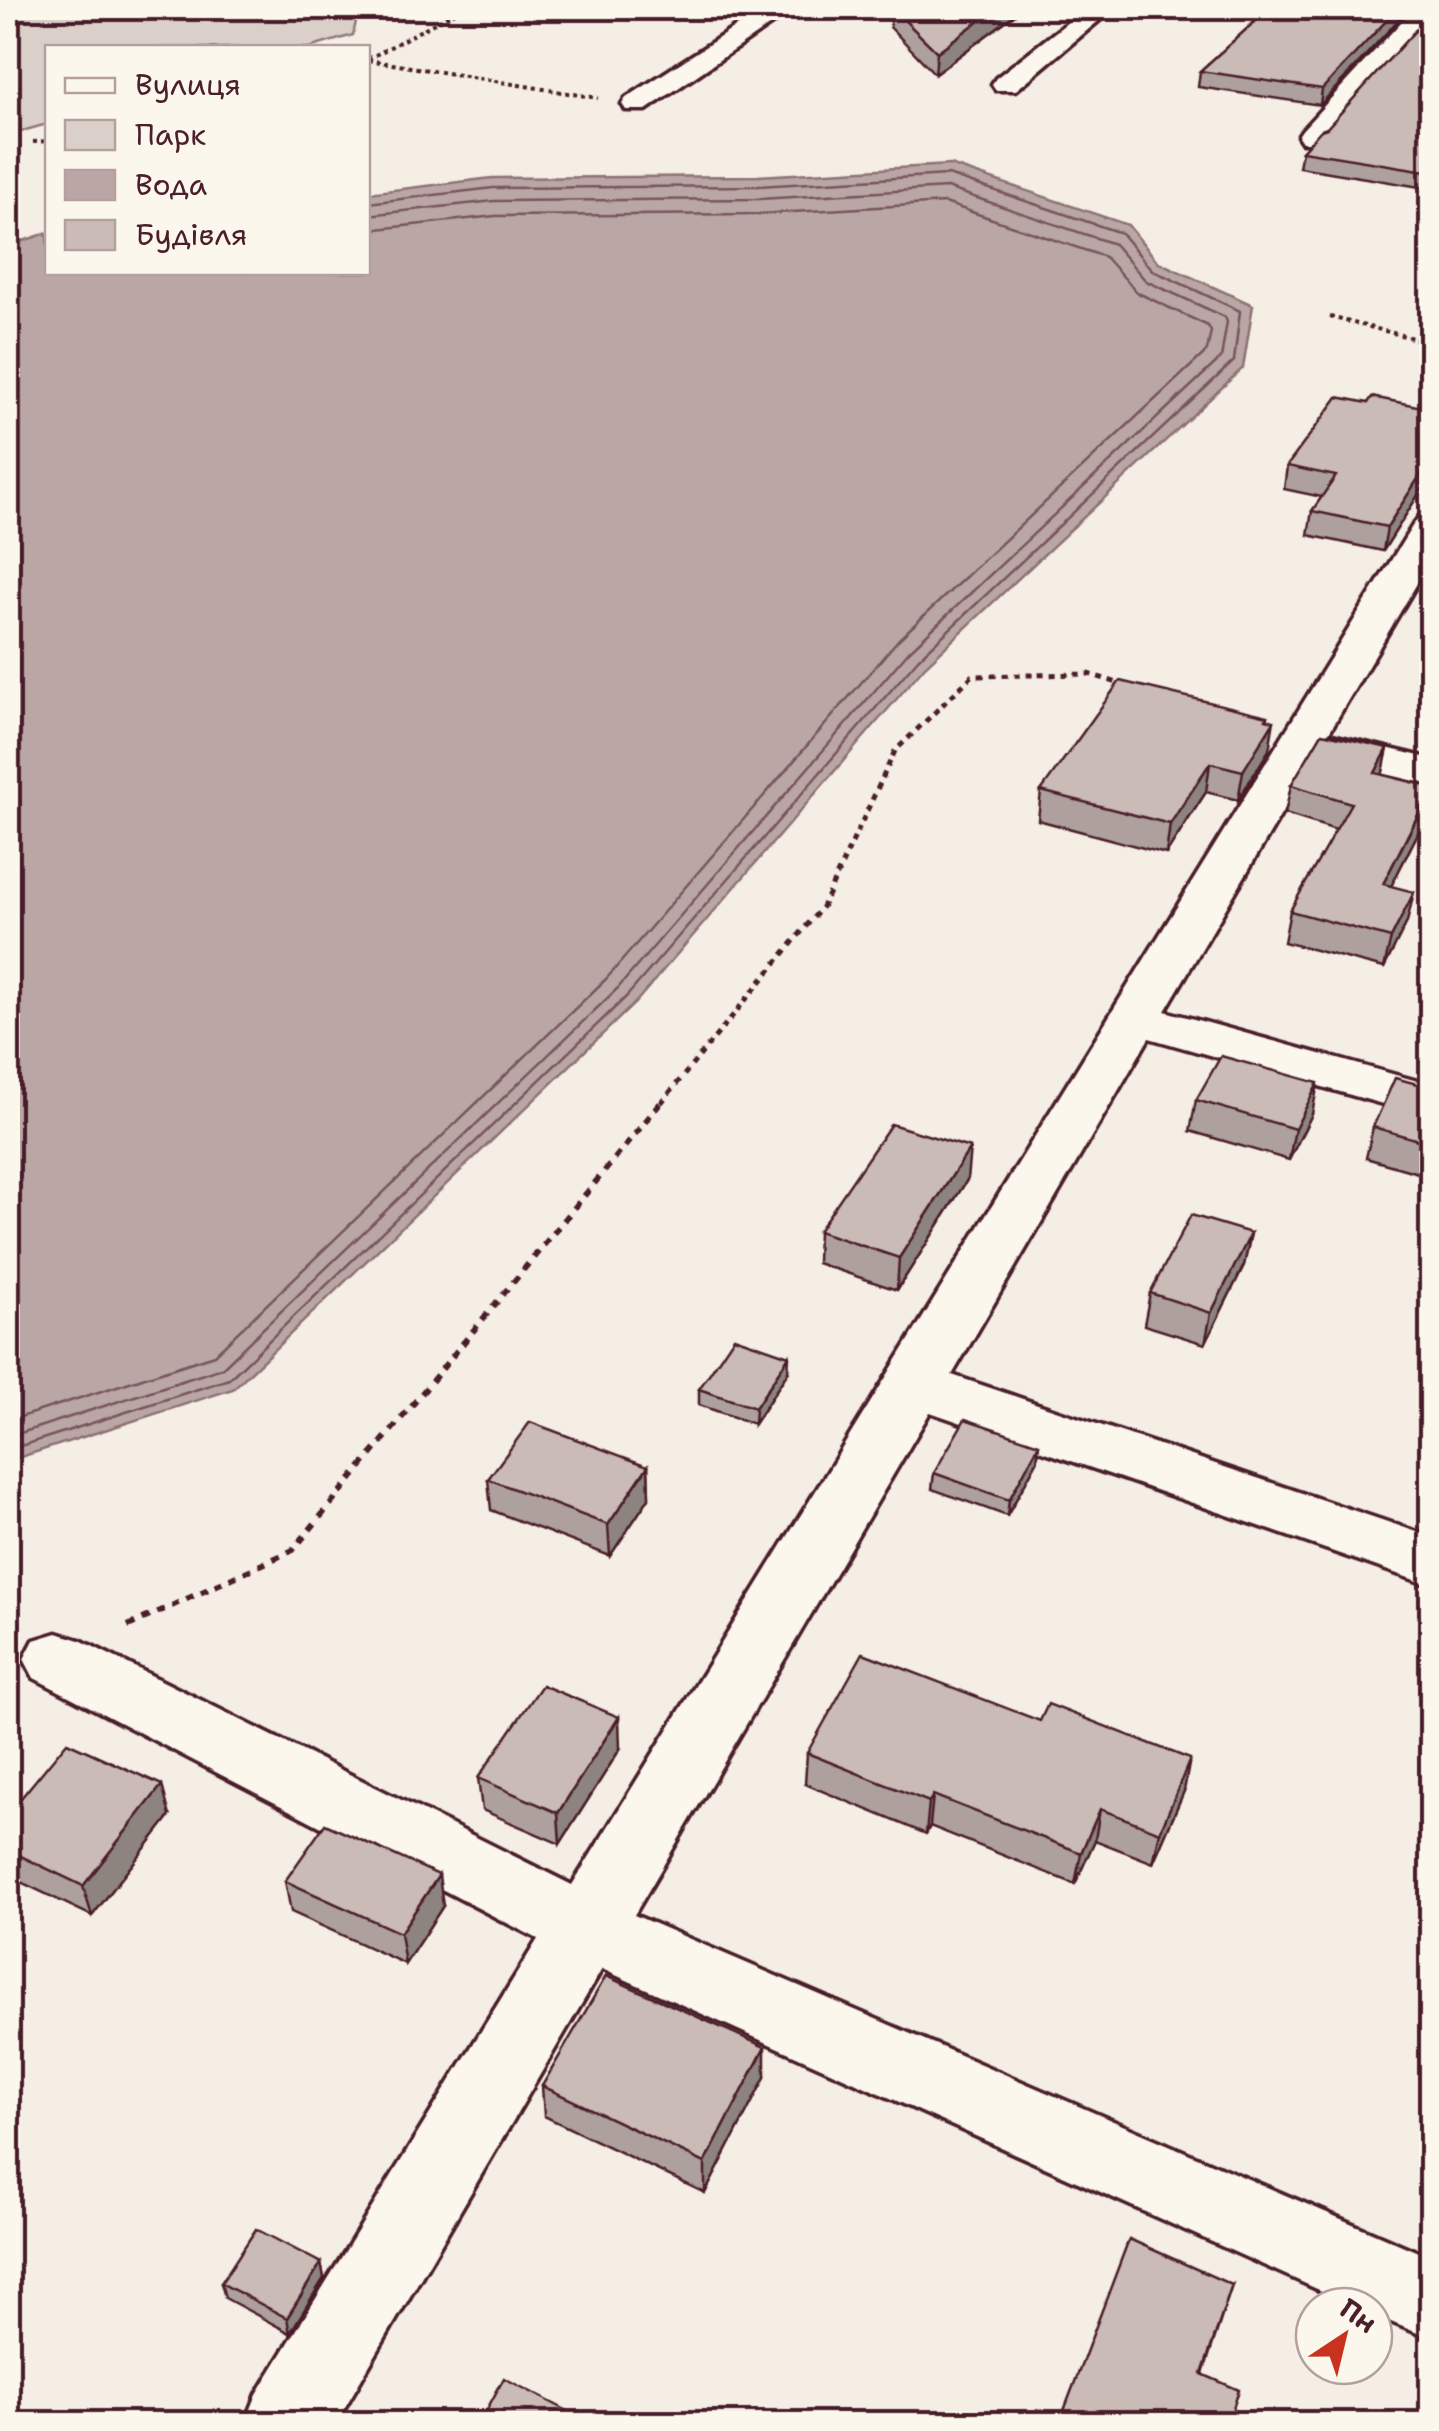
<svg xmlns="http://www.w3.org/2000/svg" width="1439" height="2431" font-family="'Shantell Sans',sans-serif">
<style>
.green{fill:#dbd0c9;stroke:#92787a;stroke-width:2.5}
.water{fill:#baa7a5;stroke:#8d7174;stroke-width:2.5}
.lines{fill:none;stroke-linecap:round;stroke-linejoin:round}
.shore{stroke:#77555c;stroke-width:2.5}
.minor-casing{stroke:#4a1f2b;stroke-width:7}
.path-far2{stroke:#4a1f2b;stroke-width:4;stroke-dasharray:4 4;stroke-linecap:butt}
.path-far1{stroke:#4a1f2b;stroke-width:5;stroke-dasharray:6 6;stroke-linecap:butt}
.path{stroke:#4a1f2b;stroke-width:6;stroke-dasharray:8 8;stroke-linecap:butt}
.minor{fill:#fbf7ec;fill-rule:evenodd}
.wall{fill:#aea19d;stroke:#4a1f2b;stroke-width:2.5}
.shaded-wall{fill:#8d837f;stroke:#4a1f2b;stroke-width:2.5}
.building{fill:#cabbb6;stroke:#4a1f2b;stroke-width:2.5}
</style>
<rect width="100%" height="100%" fill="#f4eee4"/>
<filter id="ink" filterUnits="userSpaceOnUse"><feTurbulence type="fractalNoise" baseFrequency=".01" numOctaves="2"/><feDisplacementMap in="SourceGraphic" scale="20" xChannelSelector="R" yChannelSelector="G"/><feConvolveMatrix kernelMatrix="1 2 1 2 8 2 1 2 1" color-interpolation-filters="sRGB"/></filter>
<g filter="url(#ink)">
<polygon class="green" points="8,8 359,8 353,35 309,48 48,48 47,124 8,135"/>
<polygon class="water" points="950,165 1128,225 1158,262 1253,305 1243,368 925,666 635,1003 233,1389 8,1461 8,246 47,233 48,272 368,272 368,193 492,178 758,176"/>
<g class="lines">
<g class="shore">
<polyline points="8,1421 214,1355 607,978 898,640 1207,351 1211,331 1208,326 1138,293 1105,257 945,203 759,214 495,216 368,230"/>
<polyline points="8,1437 222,1368 618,988 909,651 1221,358 1227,322 1225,317 1146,281 1114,244 947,188 759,199 494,201 368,215"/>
<polyline points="8,1450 229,1379 627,996 918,659 1234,361 1240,311 1152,270 1121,233 948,175 758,186 493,188 368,203"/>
</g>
<g class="minor-casing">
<g id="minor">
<polygon points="765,8 795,8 646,110 626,110 622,104 626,98"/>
<polygon points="1086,8 1114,8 1016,90 996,90 992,84 996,78"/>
<polygon points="1414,8 1432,8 1432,18 1322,142 1302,142 1298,136 1302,130"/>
<polygon points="1432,514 1432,558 1328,734 1432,759 1432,785 1315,757 1165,1011 1432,1085 1432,1118 1149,1038 952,1375 1432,1537 1432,1586 930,1412 634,1915 1432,2258 1432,2339 1374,2315 1374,2306 1355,2306 602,1969 335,2424 245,2424 257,2394 538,1939 34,1678 24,1659 34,1640 57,1633 80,1640 572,1885 1413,525 1419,517"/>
</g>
</g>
<g class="path-far2">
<polyline points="368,59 462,8"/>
<polyline points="368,60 598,98"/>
<polyline points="33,142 48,141"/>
<polyline points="1330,317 1432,343"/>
</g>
<polyline class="path-far1" points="661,1103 822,907 895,751 972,676 1089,674 1124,685"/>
<polyline class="path" points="128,1626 293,1550 663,1100"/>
<use href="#minor" class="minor"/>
</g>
<g class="wall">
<polygon points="891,8 1023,8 935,74 890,27"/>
<polygon points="1270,8 1409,8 1320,105 1198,87 1200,71"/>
<polygon points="1432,12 1432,189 1299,167 1302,151 1327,128"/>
<polygon points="1368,403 1432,409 1432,473 1383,551 1308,535 1312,511 1322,497 1284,489 1287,466"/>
<polygon points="1267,720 1269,750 1238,800 1206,792 1166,854 1038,820 1041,791"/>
<polygon points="1388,748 1382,775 1432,787 1432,792 1426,817 1391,886 1407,922 1384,968 1284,942 1290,911 1336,830 1285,814 1291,785"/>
<polygon points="1432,1088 1432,1177 1366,1158 1373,1127"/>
<polygon points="1196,1100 1312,1114 1289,1160 1190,1131"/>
<polygon points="967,1180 897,1290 817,1263 818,1231"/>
<polygon points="1251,1233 1244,1265 1205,1344 1144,1325 1150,1293"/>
<polygon points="788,1372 754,1424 699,1405 699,1389"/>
<polygon points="1037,1461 1007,1516 932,1489 934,1473"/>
<polygon points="648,1466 649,1498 610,1556 491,1510 488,1479"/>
<polygon points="1432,1480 1432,1513 1423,1510"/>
<polygon points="620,1749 560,1844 482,1810 478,1778"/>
<polygon points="807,1753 1184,1791 1153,1863 1095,1840 1075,1884 930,1826 926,1834 805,1784"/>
<polygon points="8,1814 170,1816 92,1916 8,1876"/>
<polygon points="285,1881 443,1906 405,1964 291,1912"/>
<polygon points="765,2077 705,2193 544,2116 542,2086"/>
<polygon points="321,2263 324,2278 290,2333 225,2298 221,2283"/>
<polygon points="1232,2285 1203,2374 1228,2424 1060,2424 1062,2416"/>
</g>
<g class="shaded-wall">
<polygon points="996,8 1023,8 935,74 937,52"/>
<polygon points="1398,8 1409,8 1320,105 1322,89"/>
<polygon points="1432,457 1432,473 1383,551 1387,527"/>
<polygon points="1268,716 1264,738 1274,721 1269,750 1238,800 1243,771"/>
<polygon points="1388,748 1382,777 1375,773"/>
<polygon points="1210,763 1206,792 1166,854 1170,824"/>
<polygon points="1432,789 1426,817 1377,914 1383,884"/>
<polygon points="1414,892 1407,922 1384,968 1391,938"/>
<polygon points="1318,1083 1312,1114 1289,1160 1295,1129"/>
<polygon points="970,1148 967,1180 897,1290 899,1258"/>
<polygon points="1251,1233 1244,1265 1205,1344 1211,1313"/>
<polygon points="789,1356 788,1372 754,1424 755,1408"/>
<polygon points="1039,1444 1037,1461 1007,1516 1009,1500"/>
<polygon points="648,1466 649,1498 610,1556 608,1525"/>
<polygon points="619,1717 620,1749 560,1844 558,1813"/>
<polygon points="1190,1759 1184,1791 1153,1863 1160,1832"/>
<polygon points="162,1785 170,1816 92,1916 83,1886"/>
<polygon points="933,1795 930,1826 926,1834 929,1802"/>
<polygon points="1100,1809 1095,1840 1075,1884 1081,1853"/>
<polygon points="439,1875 443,1906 405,1964 400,1933"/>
<polygon points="765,2047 765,2077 705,2193 705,2163"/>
<polygon points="321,2263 324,2278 290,2333 287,2318"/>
</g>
<g class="building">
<polygon points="892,8 996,8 937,52"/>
<polygon points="1270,8 1398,8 1322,89 1200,71"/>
<polygon points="1432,12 1432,172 1302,151 1321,130 1327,128"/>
<polygon points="1338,397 1368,403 1372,397 1432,409 1432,457 1387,527 1312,511 1336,476 1287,466"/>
<polygon points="1120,681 1268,716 1266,719 1274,721 1243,771 1210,763 1170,824 1041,791"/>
<polygon points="1322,733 1388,748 1375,773 1432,787 1383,884 1414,892 1391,938 1290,911 1351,803 1291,785"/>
<polygon points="1221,1056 1318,1083 1295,1129 1196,1100"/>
<polygon points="1395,1078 1432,1088 1432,1144 1373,1127"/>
<polygon points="891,1124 970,1148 899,1258 818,1231"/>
<polygon points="1191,1215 1251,1233 1211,1313 1150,1293"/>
<polygon points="734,1337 789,1356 755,1408 699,1389"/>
<polygon points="965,1419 1039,1444 1009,1500 934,1473"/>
<polygon points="530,1422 648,1466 608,1525 488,1479"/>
<polygon points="863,1653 1040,1721 1048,1704 1190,1759 1160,1832 1100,1809 1081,1853 933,1795 929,1802 807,1753"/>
<polygon points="542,1685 619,1717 558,1813 478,1778"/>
<polygon points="67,1742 162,1785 83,1886 8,1850 8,1814"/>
<polygon points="325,1824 439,1875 400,1933 285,1881"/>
<polygon points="606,1976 765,2047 705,2163 542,2086"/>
<polygon points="256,2229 321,2263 287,2318 221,2283"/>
<polygon points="1129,2239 1232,2285 1202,2374 1239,2390 1228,2424 1078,2424 1062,2416"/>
<polygon points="504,2378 593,2424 479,2424"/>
</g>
</g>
<rect width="1439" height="2431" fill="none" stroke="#fbf7ec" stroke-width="40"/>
<rect x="20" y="20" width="1399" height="2391" fill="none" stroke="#4a1f2b" stroke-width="4" filter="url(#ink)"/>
<rect x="45" y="45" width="325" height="230" fill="#fbf7ec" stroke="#b4a19f" stroke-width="2.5"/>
<rect x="65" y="78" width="50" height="15" fill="#fbf7ec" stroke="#b4a19f" stroke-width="2.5"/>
<text x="135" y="95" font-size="30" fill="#4a1f2b">Вулиця</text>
<rect x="65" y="120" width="50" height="30" fill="#dbd0c9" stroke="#b4a19f" stroke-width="2.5"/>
<text x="135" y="145" font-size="30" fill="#4a1f2b">Парк</text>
<rect x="65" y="170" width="50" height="30" fill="#baa7a5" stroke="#b4a19f" stroke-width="2.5"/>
<text x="135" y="195" font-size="30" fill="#4a1f2b">Вода</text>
<rect x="65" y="220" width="50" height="30" fill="#cabbb6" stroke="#b4a19f" stroke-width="2.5"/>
<text x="135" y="245" font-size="30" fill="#4a1f2b">Будівля</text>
<g transform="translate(1344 2336) rotate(35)"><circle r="48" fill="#fbf7ec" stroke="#b4a19f" stroke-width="2.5"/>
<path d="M0-8L18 38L0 25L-18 38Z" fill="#c8321e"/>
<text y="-15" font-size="28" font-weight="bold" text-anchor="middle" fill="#4a1f2b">Пн</text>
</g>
</svg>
